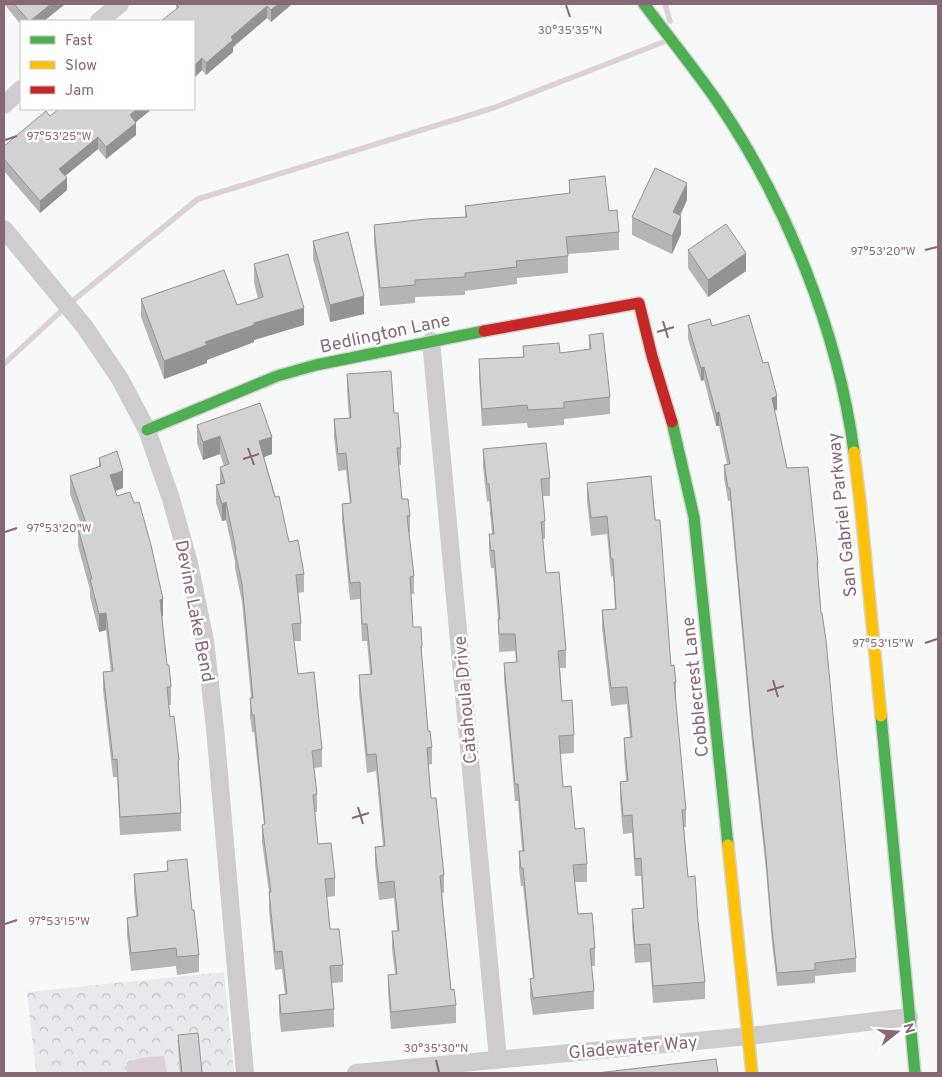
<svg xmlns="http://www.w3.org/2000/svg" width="942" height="1077" font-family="Overpass,sans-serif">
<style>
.park{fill:url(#park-crowns)}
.water{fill:#dcd1d9}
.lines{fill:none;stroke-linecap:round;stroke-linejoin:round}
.stream{stroke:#dcd1d9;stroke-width:5.5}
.fast-casing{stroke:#d6d5d6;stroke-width:14}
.slow-casing{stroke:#d6d5d6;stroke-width:14}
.jam-casing{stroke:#d6d5d6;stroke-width:14}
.street{stroke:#ceccce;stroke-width:18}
.fast{stroke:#4caf50;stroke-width:11}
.slow{stroke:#ffc107;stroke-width:11}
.jam{stroke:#c62828;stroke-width:11}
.wall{fill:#b5b5b5}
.shaded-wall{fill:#949394}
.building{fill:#d3d2d3;stroke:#949394}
.ticks{fill:none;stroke:#886779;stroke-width:2}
.labels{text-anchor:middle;stroke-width:5;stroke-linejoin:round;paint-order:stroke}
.street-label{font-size:18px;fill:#886779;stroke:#fff}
.ticks-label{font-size:12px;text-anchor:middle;fill:#886779;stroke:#fff;stroke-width:5;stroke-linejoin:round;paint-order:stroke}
</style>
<defs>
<pattern id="park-crowns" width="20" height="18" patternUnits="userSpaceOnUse" patternTransform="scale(1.25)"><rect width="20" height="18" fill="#e7e9ec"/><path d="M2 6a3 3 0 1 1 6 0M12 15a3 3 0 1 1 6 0" fill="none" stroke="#c1c1c4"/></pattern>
</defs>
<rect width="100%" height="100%" fill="#f7f8f8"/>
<polygon class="park" points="224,972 234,1073 36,1073 27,992"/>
<path class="water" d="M 164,1056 L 167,1073 L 129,1073 L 124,1068 C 135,1056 149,1057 164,1056 Z"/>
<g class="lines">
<g class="stream">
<polyline points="665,4 670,21"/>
<polyline points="4,364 70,303 198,199 493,108 666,41"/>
</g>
<g class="fast-casing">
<g id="fast">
<path d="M 644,4 C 668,36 694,68 717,101 C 786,202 838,331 854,452"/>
<polyline points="672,422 694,517 728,845"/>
<polyline points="147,430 277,376 316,365 484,331"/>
<polyline points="881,716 915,1073"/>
</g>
</g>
<g class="slow-casing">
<g id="slow">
<polyline points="854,452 860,501 881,716"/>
<polyline points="728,845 752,1073"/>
</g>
</g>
<g class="jam-casing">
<polyline id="jam" points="484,331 639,303 652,356 672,422"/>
</g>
<g class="street">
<polyline points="99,21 120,4"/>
<polyline points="4,105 21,89"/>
<polyline points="4,229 84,326 120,379 147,430 171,499 189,563 205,641 215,728 245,1073"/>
<polyline points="431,341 498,1059"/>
<polyline points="356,1073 749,1036 909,1017"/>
</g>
<use href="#fast" class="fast"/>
<use href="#slow" class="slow"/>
<use href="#jam" class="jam"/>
</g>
<g class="wall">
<polygon points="5,4 65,4 44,21 21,21 21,25 5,5"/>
<polygon points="176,4 292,4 271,22 267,18 233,47 233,52 206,75 202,70 194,78 194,21 176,9"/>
<polygon points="50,116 135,122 136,135 106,159 98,149 65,176 67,190 40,213 4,171 4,146"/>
<polygon points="569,180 609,211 619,232 619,250 568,254 568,273 517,278 517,284 465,291 465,295 415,297 415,303 380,306 374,242 374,225 465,217 465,206 569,193"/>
<polygon points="687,200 680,216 681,234 672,254 632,235 632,217"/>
<polygon points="313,241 364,314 330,322 313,259"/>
<polygon points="688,250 746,271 708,297 688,268"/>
<polygon points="254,264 304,325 254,340 254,342 207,360 207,363 164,379 141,317 141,299 237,305 258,299 254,282"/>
<polygon points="688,325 712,326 777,410 774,410 787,468 818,563 818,576 821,613 856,958 856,972 815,976 815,983 777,986 772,943 766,870 752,743 730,501 728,501 724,478 724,465 727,464 719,426 716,426 704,380 701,381 688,339"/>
<polygon points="589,335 610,397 610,414 564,419 564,425 528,428 527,423 482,426 479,377 479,359 523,357 523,346 560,353 589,350"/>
<polygon points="347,374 394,413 401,448 401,465 399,465 402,499 410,516 410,533 409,533 414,576 414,594 411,594 413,627 422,646 422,663 428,731 432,747 432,764 428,765 431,798 444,875 444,893 442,893 451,990 456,1005 456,1023 391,1029 388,992 388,975 395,974 392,949 392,931 397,931 394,898 379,900 375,865 375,847 383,846 376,771 367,773 359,693 359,675 370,674 367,641 362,641 360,599 350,600 342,521 342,504 350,504 346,470 338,471 334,437 334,419 349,418 347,391"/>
<polygon points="197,425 272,454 264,457 289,542 304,574 304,592 298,593 301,623 301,641 294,641 298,674 322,749 322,767 314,768 317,794 317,812 315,812 318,844 335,878 335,896 327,897 330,929 343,965 343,982 332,983 334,1009 334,1027 281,1032 279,1013 279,995 285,995 282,969 275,970 269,910 269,892 262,842 262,825 264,825 254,732 252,732 250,716 250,698 251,698 242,602 235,568 235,562 226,520 222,521 216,503 216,485 220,484 220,467 224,466 220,454 203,460 197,443"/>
<polygon points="483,449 550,478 550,496 543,496 545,521 545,539 543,539 546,573 566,650 566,668 560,668 562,701 574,735 574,753 560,754 563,787 575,829 587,864 587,882 575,882 578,914 595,948 595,966 591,966 594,991 594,1009 533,1015 530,997 530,979 533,979 523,886 521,886 519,869 519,851 522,851 518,801 515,801 504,680 504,663 516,662 515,651 499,652 498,619 494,568 491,568 489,552 489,534 492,534 489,501 487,502 483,467"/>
<polygon points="99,458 123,488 115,491 163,616 162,617 167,665 171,687 171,705 169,705 170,717 179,760 179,778 181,813 181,831 120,835 117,777 113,777 103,690 103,672 111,672 106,630 99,632 90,597 90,590 78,546 78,528 82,527 70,494 70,476 99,467"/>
<polygon points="651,476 671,666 676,682 676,700 675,700 686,810 686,827 684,827 688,877 698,921 705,982 705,999 653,1003 650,962 635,963 632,927 632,909 643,908 641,876 635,876 632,833 623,834 620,799 620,782 626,781 624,755 624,738 630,737 627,704 611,706 602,628 602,610 615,609 613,576 611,577 607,534 591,536 587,501 587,483"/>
<polygon points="167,861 192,910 199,955 199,972 177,975 176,966 131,971 127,935 127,918 136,916 134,892 134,874 167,871"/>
<polygon points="178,1035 202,1073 180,1073 178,1047"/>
</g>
<g class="shaded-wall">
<polygon points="51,4 65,4 44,21 30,21"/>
<polygon points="278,4 292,4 271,22 271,10"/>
<polygon points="267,6 267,18 233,47 233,52 206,75 206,63 231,37"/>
<polygon points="202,58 202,70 194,78 194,66"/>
<polygon points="137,109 152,109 130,127 130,115"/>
<polygon points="136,123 136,135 106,159 106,147"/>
<polygon points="98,137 98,149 59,181 59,169"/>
<polygon points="67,178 67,190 40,213 40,201"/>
<polygon points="687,183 687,200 673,230 673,212"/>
<polygon points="681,216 681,234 672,254 672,236"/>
<polygon points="746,253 746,271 708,297 708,280"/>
<polygon points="364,296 364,314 330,322 330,305"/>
<polygon points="304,308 304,325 254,340 254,342 207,360 207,363 164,379 164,361 205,342 254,323"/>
<polygon points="704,367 704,380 701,381 701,368"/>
<polygon points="777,396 777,410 772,411 772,398"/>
<polygon points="719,412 719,426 716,426 716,413"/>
<polygon points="220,436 220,454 203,460 203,442"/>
<polygon points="272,437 272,454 259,459 259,441"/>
<polygon points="123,471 123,488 110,493 110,475"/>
<polygon points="226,502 226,520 222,521 222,504"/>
<polygon points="163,599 163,616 160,617 160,600"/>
<polygon points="106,613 106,630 99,632 99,614"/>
</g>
<g class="building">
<polygon points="14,4 51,4 30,21 29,21"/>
<polygon points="176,4 278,4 271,10 267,6 231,37 233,40 206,63 202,58 194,66 194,21 161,21 179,7"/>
<polygon points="59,109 137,109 130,115 136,123 106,147 98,137 59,169 67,178 40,201 4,159 4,146 46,111 50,116"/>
<polygon points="655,168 687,183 673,212 681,216 672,236 632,217"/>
<polygon points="605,176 609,211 617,210 619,232 566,237 568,256 516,261 517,267 465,273 465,277 415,280 415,285 380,288 374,225 426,219 467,217 465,206 570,193 569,180"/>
<polygon points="726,224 746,253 708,280 688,250"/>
<polygon points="348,232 364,296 330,305 313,241"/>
<polygon points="288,254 304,308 254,323 254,325 205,342 207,345 164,361 141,299 224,270 237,305 263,297 254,264"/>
<polygon points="749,315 763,363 768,362 777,396 772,398 787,468 808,467 818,563 817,563 821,613 822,613 826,640 856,958 815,963 815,970 777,973 772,930 766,857 752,729 730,488 728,488 724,465 730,464 719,412 716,413 704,367 701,368 688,325 710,319 712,326"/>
<polygon points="603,333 610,397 564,402 564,408 528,410 527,405 482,409 479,359 524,357 523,346 559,343 560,353 591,349 589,335"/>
<polygon points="391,371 394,413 398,413 401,448 397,448 402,499 408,499 410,516 407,516 414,576 410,577 413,627 421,627 422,646 421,646 428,731 430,731 432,747 427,748 431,798 436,798 444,875 440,876 444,920 451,990 454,989 456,1005 391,1012 388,975 397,974 392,931 399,931 394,881 379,883 375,847 385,846 376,754 367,755 359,675 372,674 367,624 362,624 360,582 350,583 342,504 351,503 346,453 338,454 334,419 351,418 347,374"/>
<polygon points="260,403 272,437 259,441 275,497 279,496 289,542 298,540 304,574 296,575 301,623 292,624 298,674 314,672 322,749 312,751 317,794 313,795 318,844 331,843 335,878 325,879 330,929 339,929 343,965 330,966 334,1009 281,1014 279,995 287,994 282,951 275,952 269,892 271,892 262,825 265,824 254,715 252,715 250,698 253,698 242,584 235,551 236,550 226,502 222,504 216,485 225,483 220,467 229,464 220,436 203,442 197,425"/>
<polygon points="546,443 550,478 541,479 545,521 541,522 546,573 559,572 566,650 558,651 562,701 572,700 574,735 559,736 563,787 571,786 575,829 584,828 587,864 573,865 578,914 592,913 595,948 590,949 594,991 533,998 530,979 534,978 523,868 521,868 519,851 524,851 518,784 515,784 504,663 517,662 515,634 499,634 498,619 500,619 494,550 491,551 489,534 494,534 489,484 487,484 483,449"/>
<polygon points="117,451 123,471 110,475 117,496 130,492 134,503 139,502 151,545 163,599 160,600 167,665 169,665 171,687 167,687 170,717 174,716 179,760 178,761 181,813 120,817 117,759 113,760 103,672 113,671 106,613 99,614 90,579 92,579 78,528 87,526 70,476 101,466 99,458"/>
<polygon points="651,476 655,520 660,520 671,666 674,665 676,682 674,682 686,810 682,810 688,877 695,876 698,921 705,982 653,986 650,944 635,945 632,909 644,908 641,858 635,859 632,815 623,816 620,782 628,781 624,738 632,737 627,687 611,688 602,610 616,609 613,559 611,559 607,516 591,518 587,483"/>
<polygon points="187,859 192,910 194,910 199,955 177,957 176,948 131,953 127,918 138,916 134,874 168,871 167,861"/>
<polygon points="198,1033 202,1073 182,1073 178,1035"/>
<polygon points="716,1059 718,1073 597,1073"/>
</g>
<path class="ticks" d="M 566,5 L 570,17M 5,140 L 17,136M 925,250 L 937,247M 663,321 L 668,338M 657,332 L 674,327M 248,448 L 254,465M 243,459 L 259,454M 5,532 L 17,528M 925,643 L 937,639M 773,680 L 778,697M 767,691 L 784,686M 358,807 L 363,824M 352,818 L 369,813M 5,924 L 17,920M 436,1060 L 439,1072"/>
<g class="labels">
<g class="street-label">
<text transform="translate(385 333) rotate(-12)" y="6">Bedlington Lane</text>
<text transform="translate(842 515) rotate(-96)" y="6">San Gabriel Parkway</text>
<text transform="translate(195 611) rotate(79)" y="6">Devine Lake Bend</text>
<text transform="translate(695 687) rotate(-96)" y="6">Cobblecrest Lane</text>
<text transform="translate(465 700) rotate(-95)" y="6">Catahoula Drive</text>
<text transform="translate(633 1047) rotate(-5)" y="6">Gladewater Way</text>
</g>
</g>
<g class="ticks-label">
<text x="570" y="34">30°35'35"N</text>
<text x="59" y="140">97°53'25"W</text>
<text x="883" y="255">97°53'20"W</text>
<text x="59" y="532">97°53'20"W</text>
<text x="883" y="647">97°53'15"W</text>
<text x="59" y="925">97°53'15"W</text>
<text x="436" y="1052">30°35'30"N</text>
</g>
<rect width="942" height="1077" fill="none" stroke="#886779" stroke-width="10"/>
<rect x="20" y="20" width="175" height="90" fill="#ffffff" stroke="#cfc2c9"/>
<rect x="30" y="36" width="25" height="8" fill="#4caf50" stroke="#cfc2c9"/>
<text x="65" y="45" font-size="15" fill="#886779">Fast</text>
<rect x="30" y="61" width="25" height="8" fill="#ffc107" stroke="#cfc2c9"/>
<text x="65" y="70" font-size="15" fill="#886779">Slow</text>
<rect x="30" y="86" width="25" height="8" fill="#c62828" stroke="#cfc2c9"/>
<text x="65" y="95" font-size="15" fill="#886779">Jam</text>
<g transform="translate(897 1032) rotate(73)" stroke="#ffffff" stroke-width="4" paint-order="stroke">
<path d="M0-4L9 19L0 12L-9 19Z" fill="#886779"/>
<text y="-8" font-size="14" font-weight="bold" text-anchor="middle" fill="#886779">N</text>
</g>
</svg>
